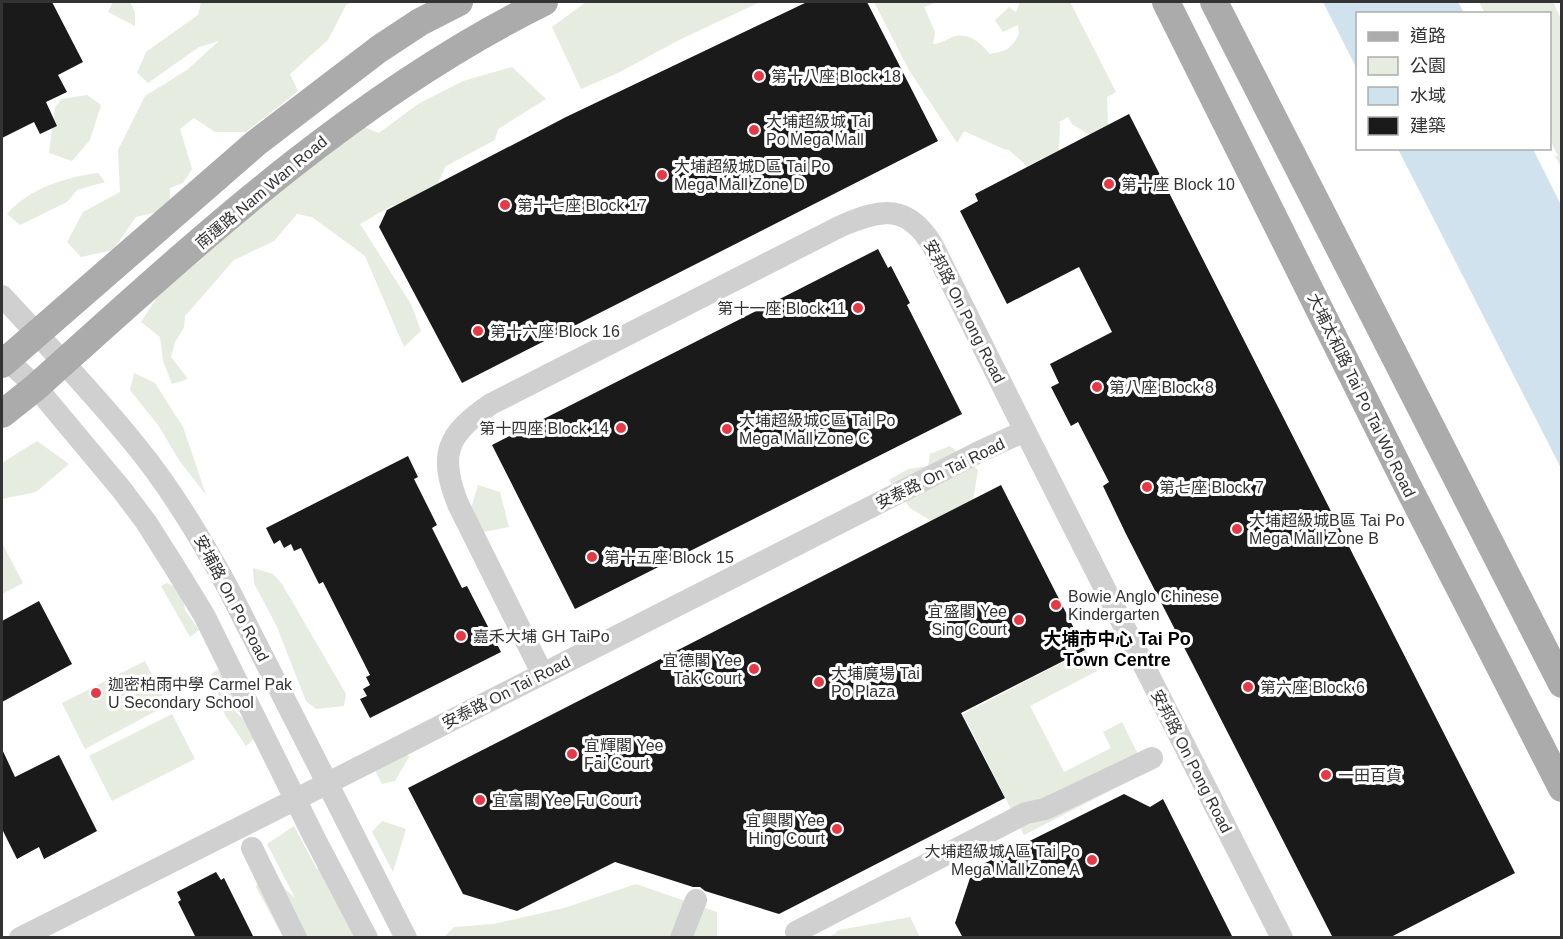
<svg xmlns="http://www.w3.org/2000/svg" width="1563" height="939" font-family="Arial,'Noto Sans TC',sans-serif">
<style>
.green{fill:#e6ecdf}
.water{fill:#cfe2ee}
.building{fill:#1a1a1a}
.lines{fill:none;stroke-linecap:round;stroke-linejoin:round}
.minor{stroke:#d0d0d0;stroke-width:22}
.major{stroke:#ababab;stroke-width:28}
.poi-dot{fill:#e63946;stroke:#fff;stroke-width:2}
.labels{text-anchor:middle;stroke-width:6;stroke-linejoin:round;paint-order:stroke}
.poi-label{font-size:16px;fill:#333;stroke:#fff;text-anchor:start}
.street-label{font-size:16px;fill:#333;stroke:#fff}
.neighbourhood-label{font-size:18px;font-weight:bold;fill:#000;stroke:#fff}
</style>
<rect width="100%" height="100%" fill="#fff"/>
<g class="green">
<polygon points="113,2 130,2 135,12 135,26 108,12"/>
<polygon points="201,2 351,2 346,5 328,40 290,74 298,91 246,132 215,132 194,118 180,129 192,169 183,183 170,188 170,209 136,217 113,250 81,257 67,242 83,212 120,192 118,150 145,96 187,70 219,41 199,47 148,83 137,73 146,52 198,15"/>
<polygon points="586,2 760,2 679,40 618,73 581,89 552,27"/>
<path d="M 874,2 L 937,2 L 924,7 L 935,32 L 933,44 C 944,43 950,37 956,36 C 971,33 981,44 990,54 C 1007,51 1011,49 1019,34 L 1018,25 L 1003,32 L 995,20 L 1009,7 L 1016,12 L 1020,2 L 1070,2 L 1116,92 L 1107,97 L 1108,125 L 1090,135 L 1072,124 L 1068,117 L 1059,122 L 1060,124 L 1059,150 L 1027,166 L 1008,149 L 1006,150 L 964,131 L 957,143 L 909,70 Z"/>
<polygon points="1479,2 1553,2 1561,19 1561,167 1555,156 1558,156 1550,140 1550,14 1485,13"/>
<polygon points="512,67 546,99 498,129 495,140 446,166 430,199 391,206 360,224 411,304 421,331 404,347 365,256 312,217 297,214 274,241 234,260 185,316 184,328 175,342 171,357 188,379 172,384 163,361 160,337 141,322 178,265 359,125 379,133 418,104 463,81"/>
<polygon points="87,95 101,105 90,140 72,161 49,153 55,107 62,99"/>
<path d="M 98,173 L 105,182 L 77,190 L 67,202 L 20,225 L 7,214 C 30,188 66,177 98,173 Z"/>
<polygon points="134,373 155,383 183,427 206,495 179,460 158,425 130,390"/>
<polygon points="37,441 69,464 36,492 2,499 2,463"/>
<polygon points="950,446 978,470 971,514 945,529 910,508 889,480 908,469 928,466 930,454"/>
<polygon points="478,485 500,492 509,527 474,534 467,522"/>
<polygon points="2,543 23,583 2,594"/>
<polygon points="253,568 273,574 282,584 346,694 344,706 316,709 306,701 277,627 254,583"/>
<polygon points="167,583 182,590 185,610 199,630 190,637 161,586"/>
<polygon points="1086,650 1097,671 1030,706 1064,772 1111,748 1103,732 1122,722 1147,772 1024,835 963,714"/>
<polygon points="145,661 167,705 85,749 62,703"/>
<polygon points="222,667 236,712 259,734 246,746 225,715 211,674"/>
<polygon points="172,714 195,759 112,801 89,756"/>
<polygon points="405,750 409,757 395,781 382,784 373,766"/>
<polygon points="382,821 406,829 393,872 372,832"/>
<polygon points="294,826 317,869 327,870 362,937 283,937 256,887 266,858 286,890 295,898 267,844"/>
<polygon points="636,884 717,912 717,937 443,938 454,927 494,924 564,908"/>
<polygon points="910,917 920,937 830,937 839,930"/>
</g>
<g class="water">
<polygon points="1323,2 1458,2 1464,13 1358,14 1357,69"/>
<polygon points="1398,149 1533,149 1561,205 1561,468"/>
</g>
<g class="building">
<polygon points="2,2 52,2 83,62 58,75 67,92 46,102 57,126 40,134 34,122 2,138"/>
<polygon points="807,2 867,2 938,141 462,383 379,227 387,210 566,117"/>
<polygon points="1129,114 1515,873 1389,938 1333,938 1126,534 1103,486 1109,482 1078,422 1071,426 1051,387 1059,383 1050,364 1112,332 1079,267 1007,304 960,211 978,201 975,194"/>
<polygon points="878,249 888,268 891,266 910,303 907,305 962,414 575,609 492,445"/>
<polygon points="408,456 418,477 414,479 437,525 432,528 462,588 467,586 501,652 370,718 360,699 367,696 363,689 370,685 366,677 370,675 323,582 319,584 301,548 294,551 291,544 284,548 280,540 274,544 266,528"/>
<polygon points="1001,485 1085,650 961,713 1005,798 779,914 705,891 700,887 693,887 615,862 517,911 463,894 408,788"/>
<polygon points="39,601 72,664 2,702 2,621"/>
<polygon points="2,749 15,777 59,755 97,831 44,859 39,847 17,859 2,829"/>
<polygon points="1124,794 1150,807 1163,799 1233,938 963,938 955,923 973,869"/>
<polygon points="216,872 221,880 224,878 254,938 196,938 178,902 181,900 177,892"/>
</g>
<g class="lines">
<g class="minor">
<path d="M 2,296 C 47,345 95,394 137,447 C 173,491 202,540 229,590 L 406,938"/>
<polyline points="2,355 36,387 122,490 146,522 174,566 204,615 315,839 367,938"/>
<path d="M 542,673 L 458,504 C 438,454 447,434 491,404 L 841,226 C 882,208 908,204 933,246 L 1025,431 L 1282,938"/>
<polyline points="252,848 296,938"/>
<polyline points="796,932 1026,813 1045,809 1152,758"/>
<polyline points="20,938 328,783 981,451 1025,431"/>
<polyline points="681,938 696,900"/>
</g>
<g class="major">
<polyline points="1166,2 1406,483 1562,788"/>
<polyline points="1214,2 1562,684"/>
<polyline points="2,364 256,143 379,49 420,22 459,2"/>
<path d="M 2,414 L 36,387 C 194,245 352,97 544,2"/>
</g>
</g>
<g class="poi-dot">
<circle cx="759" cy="76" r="6"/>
<circle cx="754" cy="130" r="6"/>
<circle cx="662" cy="175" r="6"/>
<circle cx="1109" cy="184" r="6"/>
<circle cx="505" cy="205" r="6"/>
<circle cx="858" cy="308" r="6"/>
<circle cx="478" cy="331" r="6"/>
<circle cx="1097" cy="387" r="6"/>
<circle cx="621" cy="428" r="6"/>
<circle cx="727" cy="429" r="6"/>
<circle cx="1147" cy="487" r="6"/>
<circle cx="1237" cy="529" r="6"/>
<circle cx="592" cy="557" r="6"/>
<circle cx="1056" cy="605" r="6"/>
<circle cx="1019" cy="620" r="6"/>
<circle cx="461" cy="636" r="6"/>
<circle cx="754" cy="669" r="6"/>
<circle cx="819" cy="682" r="6"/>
<circle cx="1248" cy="687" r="6"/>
<circle cx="96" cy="693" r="6"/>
<circle cx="572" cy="754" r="6"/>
<circle cx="1326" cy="775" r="6"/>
<circle cx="480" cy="800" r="6"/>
<circle cx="837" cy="829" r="6"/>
<circle cx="1092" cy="860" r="6"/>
</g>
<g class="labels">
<g class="poi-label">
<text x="771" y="82">第十八座 Block 18</text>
<text x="766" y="127">大埔超級城 Tai<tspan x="766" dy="18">Po Mega Mall</tspan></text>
<text x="674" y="172">大埔超級城D區 Tai Po<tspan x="674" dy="18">Mega Mall Zone D</tspan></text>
<text x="1121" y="190">第十座 Block 10</text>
<text x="517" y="211">第十七座 Block 17</text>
<text x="846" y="314" text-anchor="end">第十一座 Block 11</text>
<text x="490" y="337">第十六座 Block 16</text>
<text x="1109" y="393">第八座 Block 8</text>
<text x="739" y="426">大埔超級城C區 Tai Po<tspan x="739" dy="18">Mega Mall Zone C</tspan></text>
<text x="609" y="434" text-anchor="end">第十四座 Block 14</text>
<text x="1159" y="493">第七座 Block 7</text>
<text x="1249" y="526">大埔超級城B區 Tai Po<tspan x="1249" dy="18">Mega Mall Zone B</tspan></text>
<text x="604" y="563">第十五座 Block 15</text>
<text x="1068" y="602">Bowie Anglo Chinese<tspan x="1068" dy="18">Kindergarten</tspan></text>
<text x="1007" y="617" text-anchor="end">宜盛閣 Yee<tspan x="1007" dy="18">Sing Court</tspan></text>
<text x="473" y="642">嘉禾大埔 GH TaiPo</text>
<text x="742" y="666" text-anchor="end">宜德閣 Yee<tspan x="742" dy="18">Tak Court</tspan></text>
<text x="831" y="679">大埔廣場 Tai<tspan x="831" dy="18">Po Plaza</tspan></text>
<text x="108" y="690">迦密柏雨中學 Carmel Pak<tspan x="108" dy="18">U Secondary School</tspan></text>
<text x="1260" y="693">第六座 Block 6</text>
<text x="584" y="751">宜輝閣 Yee<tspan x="584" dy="18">Fai Court</tspan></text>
<text x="1338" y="781">一田百貨</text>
<text x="492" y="806">宜富閣 Yee Fu Court</text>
<text x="825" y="826" text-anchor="end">宜興閣 Yee<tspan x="825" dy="18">Hing Court</tspan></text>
<text x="1080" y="857" text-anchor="end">大埔超級城A區 Tai Po<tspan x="1080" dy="18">Mega Mall Zone A</tspan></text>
</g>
<g class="street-label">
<text transform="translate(261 192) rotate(-40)" y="6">南運路 Nam Wan Road</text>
<text transform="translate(965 311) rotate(63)" y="6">安邦路 On Pong Road</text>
<text transform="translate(1362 395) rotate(64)" y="6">大埔太和路 Tai Po Tai Wo Road</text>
<text transform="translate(940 473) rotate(-26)" y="6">安泰路 On Tai Road</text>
<text transform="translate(232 598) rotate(62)" y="6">安埔路 On Po Road</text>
<text transform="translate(506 692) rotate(-27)" y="6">安泰路 On Tai Road</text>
<text transform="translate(1192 761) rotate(63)" y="6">安邦路 On Pong Road</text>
</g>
<g class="neighbourhood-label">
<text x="1117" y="645">大埔市中心 Tai Po<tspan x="1117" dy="21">Town Centre</tspan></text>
</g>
</g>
<rect width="1563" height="939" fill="none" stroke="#333333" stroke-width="6"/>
<rect x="1356" y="12" width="195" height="138" fill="#ffffff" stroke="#adadad" stroke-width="1.5"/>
<rect x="1368" y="32" width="30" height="9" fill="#ababab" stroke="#adadad" stroke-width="1.5"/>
<text x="1410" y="42" font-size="18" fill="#333333">道路</text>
<rect x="1368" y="57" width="30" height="18" fill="#e6ecdf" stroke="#adadad" stroke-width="1.5"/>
<text x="1410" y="72" font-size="18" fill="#333333">公園</text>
<rect x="1368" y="87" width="30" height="18" fill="#cfe2ee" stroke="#adadad" stroke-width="1.5"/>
<text x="1410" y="102" font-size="18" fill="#333333">水域</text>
<rect x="1368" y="117" width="30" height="18" fill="#1a1a1a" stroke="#adadad" stroke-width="1.5"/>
<text x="1410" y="132" font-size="18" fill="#333333">建築</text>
</svg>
